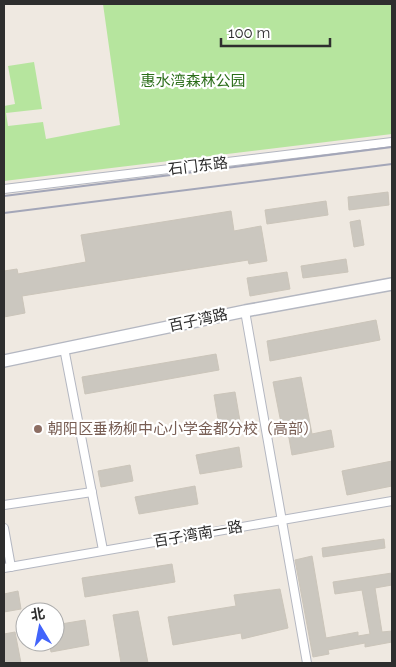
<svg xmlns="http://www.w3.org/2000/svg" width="396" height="667" font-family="Raleway,'Noto Sans SC',sans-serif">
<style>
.green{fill:#b6e59e}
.building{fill:#cbc7bf;stroke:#cbc5ba}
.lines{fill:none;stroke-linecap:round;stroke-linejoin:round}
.street-casing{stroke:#b4b7c1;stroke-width:10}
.secondary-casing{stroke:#b4b7c1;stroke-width:14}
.street{stroke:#fff;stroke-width:8}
.secondary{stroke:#fff;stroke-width:11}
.rail{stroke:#a3a6b8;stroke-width:2}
.education-dot{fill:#8d6e63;stroke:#fff;stroke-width:2}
.labels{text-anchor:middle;stroke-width:4.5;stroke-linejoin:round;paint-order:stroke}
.park-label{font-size:15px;fill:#2c6e1b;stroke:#fff}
.street-label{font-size:15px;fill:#2e2e2e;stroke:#fff}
.education-label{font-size:15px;fill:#785e54;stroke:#fff;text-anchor:start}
</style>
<rect width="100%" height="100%" fill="#efe9e1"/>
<polygon class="green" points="103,4 392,4 392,134 4,181 4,106 15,104 8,66 34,62 42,109 6,113 8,126 43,122 46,139 120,125"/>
<g class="building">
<polygon points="388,192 389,205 349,210 348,197"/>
<polygon points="326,201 328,215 267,224 265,210"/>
<polygon points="231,211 234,231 261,226 267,261 249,264 248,260 22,296 25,313 4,317 4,271 17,269 18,274 86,262 81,235"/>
<polygon points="360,220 364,245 354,247 350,222"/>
<polygon points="346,259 348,272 303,278 301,266"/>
<polygon points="287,272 290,289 250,296 247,278"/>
<polygon points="376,320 380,340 270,361 267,341"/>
<polygon points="216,354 219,370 85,394 82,377"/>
<polygon points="301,377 312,434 331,430 334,447 292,455 287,427 282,428 273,382"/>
<polygon points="235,392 241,427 220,431 214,395"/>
<polygon points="239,447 242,467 200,474 196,455"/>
<polygon points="392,461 392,486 347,495 342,471"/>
<polygon points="130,465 133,481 101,487 98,471"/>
<polygon points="195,486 198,504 139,514 135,497"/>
<polygon points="384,539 385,548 323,557 322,548"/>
<polygon points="312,556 326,638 358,632 358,636 370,634 362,590 335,594 333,582 392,573 392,585 375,588 382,632 392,631 392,642 365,647 365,643 328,650 329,654 313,657 295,560"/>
<polygon points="172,564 175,582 85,597 82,578"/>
<polygon points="280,589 288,628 242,639 241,633 173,645 168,617 236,606 234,595"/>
<polygon points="18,591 21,609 4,612 4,594"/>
<polygon points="138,611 148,663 121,663 113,615"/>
<polygon points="85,620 89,645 51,652 49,642 55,642 55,625"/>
<polygon points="15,632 21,663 4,663 4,634"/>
</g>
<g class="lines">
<g class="street-casing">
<g id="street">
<polyline points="4,189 392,142"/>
<polyline points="245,311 307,663"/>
<polyline points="64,348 103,550"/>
<polyline points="4,505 92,492"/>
<polyline points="4,528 11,567"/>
<polyline points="4,568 392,501"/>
</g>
</g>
<g class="secondary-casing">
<polyline id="secondary" points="4,361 245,311 392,284"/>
</g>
<use href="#street" class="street"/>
<use href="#secondary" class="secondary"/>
<g class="rail">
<polyline points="4,196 392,147"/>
<polyline points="4,213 392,164"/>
</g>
</g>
<circle class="education-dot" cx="38" cy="429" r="5"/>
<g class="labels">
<g class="park-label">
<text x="193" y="86">惠水湾森林公园</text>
</g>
<g class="street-label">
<text transform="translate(198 166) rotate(-7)" y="5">石门东路</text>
<text transform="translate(198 320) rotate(-12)" y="5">百子湾路</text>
<text transform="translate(198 534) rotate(-10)" y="5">百子湾南一路</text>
</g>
<g class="education-label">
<text x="48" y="434">朝阳区垂杨柳中心小学金都分校（高部）</text>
</g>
</g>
<rect width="396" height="667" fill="none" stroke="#2e2e2e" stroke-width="10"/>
<g transform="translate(40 627) rotate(350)"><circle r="24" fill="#ffffff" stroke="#ababab"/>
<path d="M0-4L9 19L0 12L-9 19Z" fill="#4264fb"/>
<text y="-8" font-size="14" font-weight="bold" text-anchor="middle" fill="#2e2e2e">北</text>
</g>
<path d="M221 38v8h109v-8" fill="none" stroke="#2e2e2e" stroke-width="2.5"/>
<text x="228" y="38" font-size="15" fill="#2e2e2e" stroke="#ffffff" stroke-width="4" paint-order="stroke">100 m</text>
</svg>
